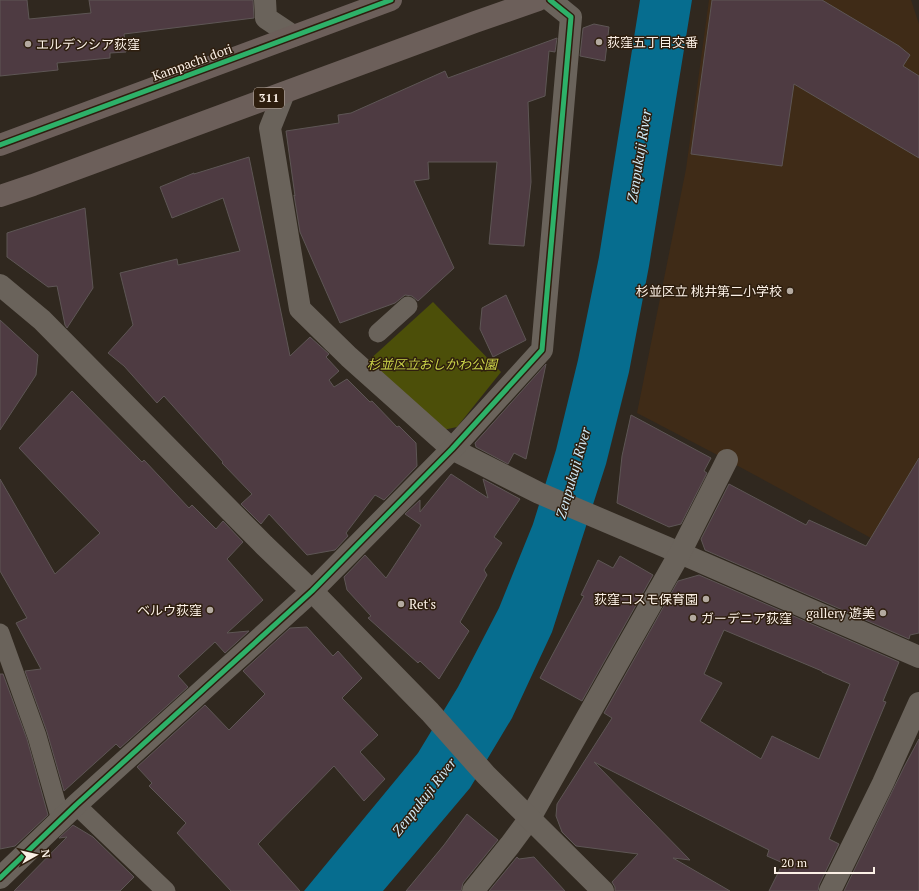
<svg xmlns="http://www.w3.org/2000/svg" width="919" height="891" font-family="'PT Serif','Noto Sans JP',serif">
<style>
.built{fill:#3f2b17}
.green{fill:#4c4f09}
.water{fill:#066d8f}
.building{fill:#4e3b42;stroke:#5e5655;fill-rule:evenodd}
.lines{fill:none;stroke-linecap:round;stroke-linejoin:round}
.service{stroke:#6a635b;stroke-width:19}
.minor{stroke:#6a635b;stroke-width:22}
.tertiary{stroke:#6a635b;stroke-width:22}
.primary{stroke:#6c5f5a;stroke-width:22}
.cycleway-casing{stroke:#2e1e0e;stroke-width:8}
.cycleway{stroke:#2db169;stroke-width:5}
.poi-dot{fill:#b4aaa0;stroke:#2e1e0e;stroke-width:1.5}
.labels{text-anchor:middle;stroke-width:3;stroke-linejoin:round;paint-order:stroke}
.shield{fill:#2e1e0e;stroke:#beb1a5;stroke-width:1}
.shield-label{font-size:12px;font-weight:bold;fill:#fbf0e6}
.poi-label{font-size:13px;fill:#fbf0e6;stroke:#2e1e0e;text-anchor:start}
.street-label{font-size:13px;fill:#fbf0e6;stroke:#2e1e0e}
.park-label{font-size:13px;font-style:italic;fill:#cbd549;stroke:#2e1e0e}
.water-label{font-size:14px;font-style:italic;fill:#cfe9f6;stroke:#2e1e0e}
</style>
<rect width="100%" height="100%" fill="#30281f"/>
<polygon class="built" points="709,0 911,0 919,24 919,564 727,460 637,413 686,169"/>
<polygon class="green" points="433,302 501,372 457,427 443,430 367,362"/>
<polygon class="water" points="640,0 692,0 649,266 629,372 606,464 552,632 512,718 470,788 383,891 304,891 418,753 458,687 499,608 533,524 556,450 578,360 599,257"/>
<g class="building">
<polygon points="0,0 27,0 29,19 91,13 89,0 253,0 254,18 124,34 126,52 110,53 110,58 57,63 58,70 0,76"/>
<polygon points="712,0 822,0 899,46 910,55 903,66 919,76 919,158 794,84 782,166 691,154"/>
<polygon points="594,24 609,27 605,61 580,56 583,28"/>
<polygon points="557,38 555,52 549,51 545,96 528,102 531,182 524,246 489,244 497,162 428,162 429,179 414,181 454,268 418,301 412,296 405,295 395,303 340,323 300,232 294,195 295,196 286,131 339,123 338,115 351,113 445,71 448,78"/>
<polygon points="249,157 290,356 310,337 329,354 326,357 339,371 329,380 334,387 347,379 370,402 372,401 397,427 399,426 416,443 417,466 384,500 375,495 346,533 348,536 335,550 307,555 269,514 261,524 241,504 252,494 222,463 223,462 164,396 157,403 124,366 108,353 133,325 120,273 177,259 178,265 240,251 223,198 172,218 160,187 194,173 194,174"/>
<polygon points="85,208 93,288 67,328 65,325 57,286 48,287 7,257 7,233"/>
<polygon points="506,295 526,340 493,357 480,329 482,308"/>
<polygon points="0,320 38,355 36,375 0,430"/>
<polygon points="546,364 526,459 514,453 508,464 476,447 475,443"/>
<polygon points="72,391 142,462 144,460 189,508 192,505 216,529 223,521 243,542 227,559 263,600 227,633 249,631 225,653 215,642 178,676 188,687 120,748 116,744 64,791 47,732 25,671 41,669 16,623 27,618 0,571 0,479 55,574 100,533 19,448"/>
<polygon points="631,415 711,458 704,471 707,473 681,524 669,527 617,503 622,456"/>
<polygon points="919,458 919,633 910,635 909,639 705,550 701,539 729,484 806,525 809,520 866,546"/>
<polygon points="451,474 488,498 483,479 520,499 494,537 502,543 484,570 487,575 460,622 469,631 439,679 420,661 418,663 368,618 371,616 347,590 344,577 365,555 386,578 421,525 405,514 420,500 420,512"/>
<polygon points="620,556 653,575 582,701 540,678 584,596 581,595 598,560 613,568"/>
<path d="M 699,575 L 899,662 L 883,701 L 886,702 L 829,839 L 839,844 L 819,885 L 818,891 L 769,891 L 783,863 L 767,856 L 769,850 L 594,762 L 690,860 L 673,858 L 730,891 L 615,891 L 615,887 L 612,882 L 638,854 L 576,846 L 562,832 L 556,816 L 557,804 L 612,718 L 604,713 L 678,581 ZM 724,630 L 822,671 L 822,672 L 850,684 L 819,759 L 772,736 L 761,759 L 700,721 L 722,683 L 704,674 Z"/>
<polygon points="307,627 333,656 338,651 362,678 342,698 378,735 360,752 385,779 364,801 334,766 258,844 300,891 231,891 177,833 186,823 149,786 152,783 137,767 205,705 229,730 265,694 243,671 290,628"/>
<polygon points="0,674 3,674 27,739 48,815 15,846 0,849"/>
<polygon points="919,739 919,891 844,891 904,767"/>
<polygon points="467,814 498,840 463,883 461,891 406,891 444,845"/>
<polygon points="73,825 93,837 134,877 120,891 14,891 67,837 59,838"/>
<polygon points="517,857 519,859 534,857 565,891 489,891"/>
</g>
<g class="lines">
<g class="service">
<polyline points="378,333 408,306"/>
<polyline points="0,633 37,736 61,820"/>
<polyline points="76,805 166,891"/>
</g>
<g class="minor">
<polyline points="265,0 266,18 293,36"/>
<polyline points="284,93 270,128 300,309 349,357 452,449 539,493 680,553 919,657"/>
<polyline points="0,878 76,805 312,591 452,449 542,350 571,17 550,0"/>
<polyline points="473,891 510,845 530,818 680,553 727,460"/>
<polyline points="830,891 883,783 919,703"/>
</g>
<polyline class="tertiary" points="0,285 42,320 264,545 312,591 430,712 486,775 603,891"/>
<g class="primary">
<polyline points="0,145 391,0"/>
<polyline points="0,196 33,185 475,22 538,0"/>
</g>
<g class="cycleway-casing">
<g id="cycleway">
<polyline points="0,145 391,0"/>
<polyline points="0,878 76,805 312,591 452,449 542,350 571,17 550,0"/>
</g>
</g>
<use href="#cycleway" class="cycleway"/>
</g>
<g class="poi-dot">
<circle cx="599" cy="42" r="4"/>
<circle cx="28" cy="44" r="4"/>
<circle cx="790" cy="291" r="4"/>
<circle cx="706" cy="599" r="4"/>
<circle cx="401" cy="604" r="4"/>
<circle cx="210" cy="610" r="4"/>
<circle cx="883" cy="613" r="4"/>
<circle cx="693" cy="618" r="4"/>
</g>
<g class="labels">
<rect class="shield" x="254" y="88" width="30" height="20" rx="3"/>
<g class="shield-label">
<text x="269" y="102">311</text>
</g>
<g class="poi-label">
<text x="607" y="47">荻窪五丁目交番</text>
<text x="36" y="49">エルデンシア荻窪</text>
<text x="782" y="296" text-anchor="end">杉並区立 桃井第二小学校</text>
<text x="698" y="604" text-anchor="end">荻窪コスモ保育園</text>
<text x="409" y="609">Ret's</text>
<text x="202" y="615" text-anchor="end">ベルウ荻窪</text>
<text x="875" y="618" text-anchor="end">gallery 遊美</text>
<text x="701" y="623">ガーデニア荻窪</text>
</g>
<g class="street-label">
<text transform="translate(192 62) rotate(-20)" y="5">Kampachi dori</text>
</g>
<g class="park-label">
<text x="432" y="369">杉並区立おしかわ公園</text>
</g>
<g class="water-label">
<text transform="translate(639 156) rotate(-81)" y="5">Zenpukuji River</text>
<text transform="translate(573 473) rotate(-74)" y="5">Zenpukuji River</text>
<text transform="translate(424 797) rotate(-52)" y="5">Zenpukuji River</text>
</g>
</g>
<g transform="translate(36 855) rotate(82)" stroke="#2e1e0e" stroke-width="3" paint-order="stroke">
<path d="M0-3L7 15L0 10L-7 15Z" fill="#fbf0e6"/>
<text y="-6" font-size="11" font-weight="bold" text-anchor="middle" fill="#fbf0e6">N</text>
</g>
<path d="M775 867v6h99v-6" fill="none" stroke="#fbf0e6" stroke-width="2"/>
<text x="781" y="867" font-size="12" fill="#fbf0e6" stroke="#2e1e0e" stroke-width="3" paint-order="stroke">20 m</text>
</svg>
